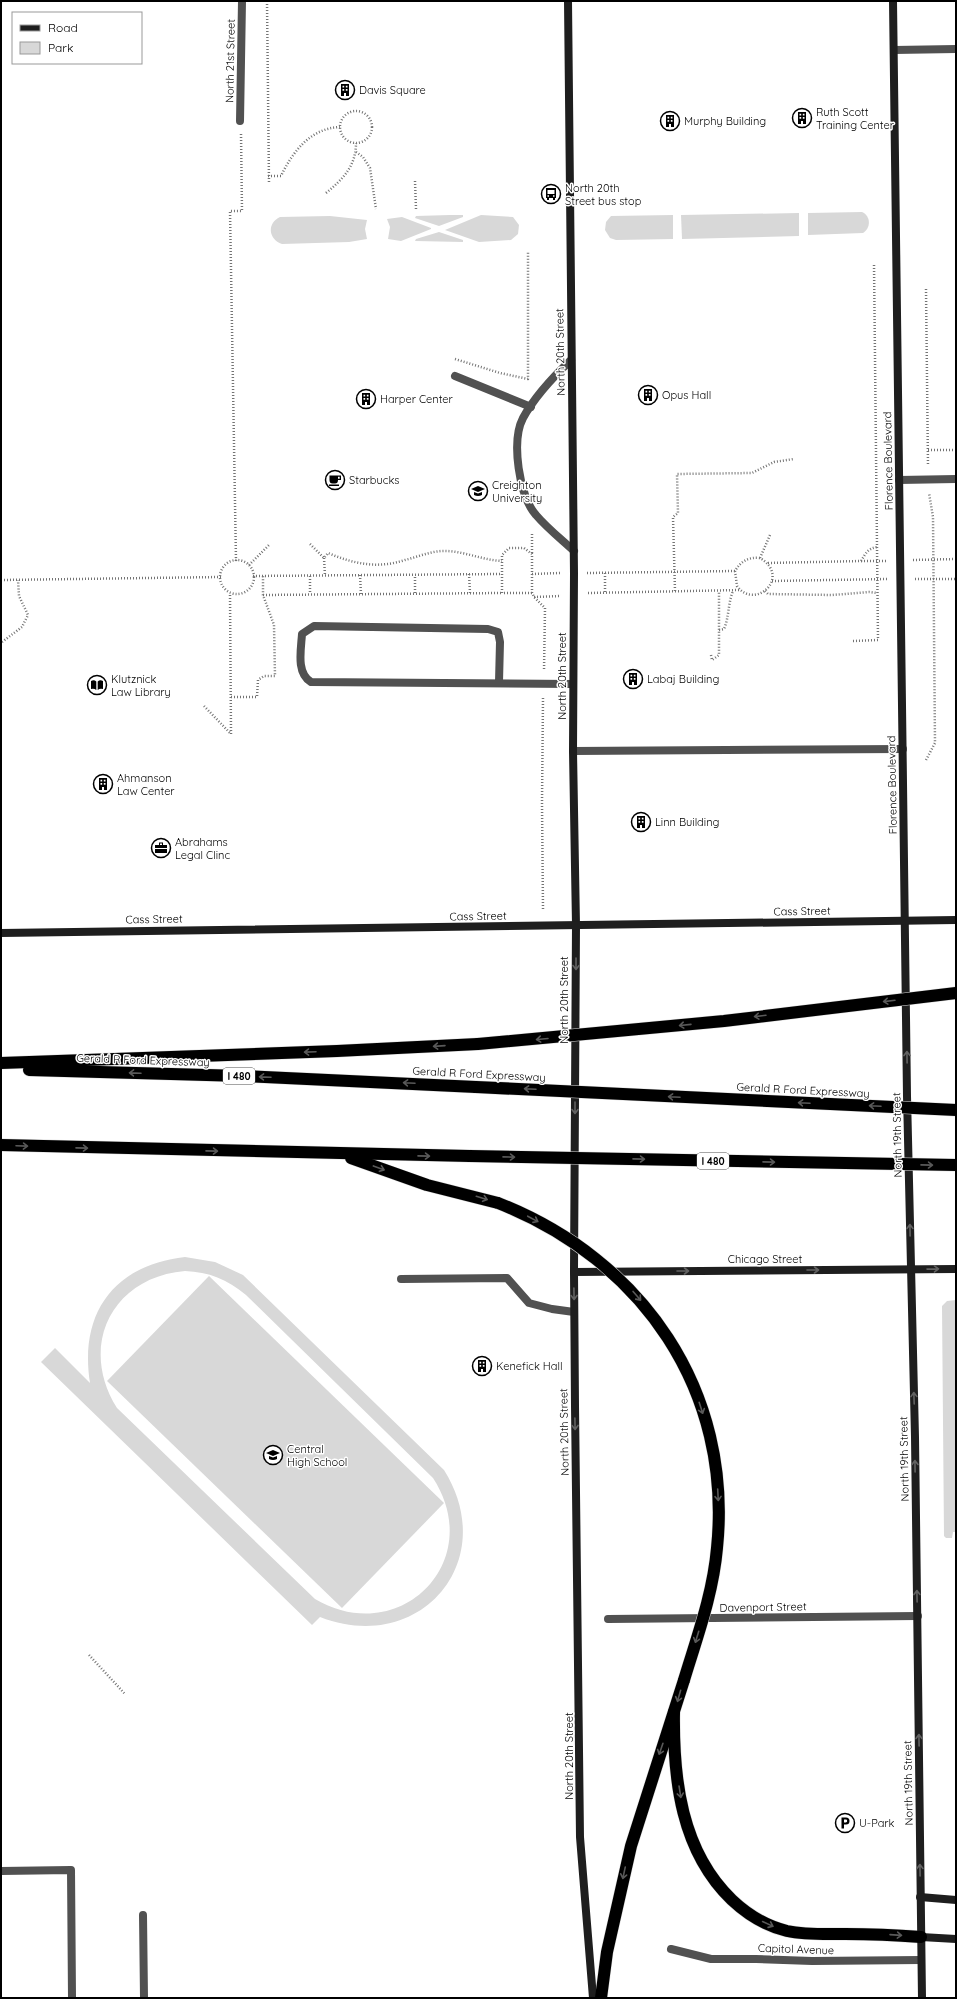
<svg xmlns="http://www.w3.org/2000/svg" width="957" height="1999" font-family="Quicksand,sans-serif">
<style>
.green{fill:#d8d8d8;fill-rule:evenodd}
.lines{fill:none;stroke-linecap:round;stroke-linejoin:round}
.highway-casing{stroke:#dbdbdb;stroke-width:13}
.path{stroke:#737373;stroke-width:2.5;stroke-dasharray:1 2;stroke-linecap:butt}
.lane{stroke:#515151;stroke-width:8}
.street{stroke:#515151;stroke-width:8}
.secondary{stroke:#1e1e1e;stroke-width:8}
.highway{stroke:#000;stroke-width:12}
.highway-bridge-casing{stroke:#dbdbdb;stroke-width:13;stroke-linecap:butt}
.highway-bridge{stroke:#000;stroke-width:12}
.oneway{stroke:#626262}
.oneway2{stroke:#595959}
.labels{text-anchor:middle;stroke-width:3;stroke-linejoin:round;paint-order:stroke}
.shield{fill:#fff;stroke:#4c4c4c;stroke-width:1}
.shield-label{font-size:10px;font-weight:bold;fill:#000}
.street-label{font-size:11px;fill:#000;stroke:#fff}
.poi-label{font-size:11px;fill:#000;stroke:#fff;text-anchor:start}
</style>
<rect width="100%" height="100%" fill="#fff"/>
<g class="green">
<path d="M 862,212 C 871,216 871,228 863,233 L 808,235 L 808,213 Z"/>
<polygon points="799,213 799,236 682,239 681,215"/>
<polygon points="450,215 463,215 463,217 439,226 415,218 416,216"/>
<polygon points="481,215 513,217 519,225 518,234 511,240 479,242 445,230"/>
<polygon points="673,215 673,239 616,240 610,238 605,230 606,222 611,216"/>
<path d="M 330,216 L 367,220 L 365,229 L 367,239 L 349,242 L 282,244 C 268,239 267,223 280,217 Z"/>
<polygon points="402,217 431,228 431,229 401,241 388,239 390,227 387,219"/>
<polygon points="439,232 463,240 463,242 415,241 416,239"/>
<path d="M 185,1257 L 215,1262 L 243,1275 L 444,1470 C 501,1561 420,1656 320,1617 L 312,1625 L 41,1362 L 55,1348 L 90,1383 C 79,1313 114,1265 185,1257 ZM 185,1271 C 209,1272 227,1279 246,1295 L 433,1478 C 487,1561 400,1649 315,1599 L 117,1408 C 78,1346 112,1277 185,1271 Z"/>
<polygon points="209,1276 444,1503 342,1608 107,1381"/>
<polygon points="956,1300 956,1532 953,1532 952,1538 946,1538 944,1536 942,1306 947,1301"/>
</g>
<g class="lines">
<g class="highway-casing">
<g id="highway">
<polyline points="1,1063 337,1051 478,1044"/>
<polyline points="29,1070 242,1076 476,1087"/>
<polyline points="1,1145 470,1156"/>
<polyline points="351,1158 427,1185 498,1203"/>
<path d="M 674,1712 C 673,1779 681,1851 732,1900 C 748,1915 766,1926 787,1931 C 806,1935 826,1934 845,1934 C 870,1934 895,1935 921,1937"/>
<polyline points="601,1998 607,1952 631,1846 684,1680"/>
</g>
</g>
<g class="path">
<polyline points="267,1 269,183"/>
<circle cx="356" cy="127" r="16"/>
<polyline points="356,152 363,157 370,168 376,209"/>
<path d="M 268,176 L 281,176 C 293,151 311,128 340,127"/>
<polyline points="415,181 416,209"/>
<path d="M 326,193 C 343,179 356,166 356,143"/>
<polyline points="926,289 928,466"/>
<polyline points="455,359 500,373 528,379 528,251"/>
<polyline points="928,450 956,450"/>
<path d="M 310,544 L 324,558 L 328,553 C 354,564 378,569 405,560 C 417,557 429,552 441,551 C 462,550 481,560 502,561"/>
<polyline points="532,553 532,532"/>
<polyline points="324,558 325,576"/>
<path d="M 760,558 C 748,557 741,561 735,571 L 737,586 C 755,611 792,577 760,558 L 770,535"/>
<polyline points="913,560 956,559"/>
<circle cx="237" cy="577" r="17"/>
<polyline points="236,561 230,211 242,211 241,133"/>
<polyline points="861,561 886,561"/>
<path d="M 768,563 L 861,561 C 866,553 868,548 878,547"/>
<polyline points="249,565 269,545"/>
<polyline points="587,573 735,571"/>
<polyline points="605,573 605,593"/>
<polyline points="469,574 470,593"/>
<polyline points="532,574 560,573"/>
<polyline points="360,575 361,594"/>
<polyline points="253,576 502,574"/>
<polyline points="310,576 310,594"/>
<polyline points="915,579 956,579"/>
<polyline points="1,580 221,577"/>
<polyline points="772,581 888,579"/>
<polyline points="675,591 673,517 678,513 677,474 752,473 774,462 794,459"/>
<polyline points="765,591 768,594 832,595 869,592 877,593"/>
<polyline points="415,593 415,575"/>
<polyline points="532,593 502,593 502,555 509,548 524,548 532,554 532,593 534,597 545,608 544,671"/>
<polyline points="588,593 740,590"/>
<polyline points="263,595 502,593"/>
<polyline points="534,597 561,596"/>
<path d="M 719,630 L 724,629 C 729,618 728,603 733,591"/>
<polyline points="853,641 878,640 874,263"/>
<polyline points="2,642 22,627 28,615 19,596 18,580"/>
<polyline points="711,655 712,660 719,655 719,591"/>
<polyline points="231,697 257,697 258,680 264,676 275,676 274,625 263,595 263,576"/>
<polyline points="204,706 231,734 230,593"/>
<polyline points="926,760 935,743 933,517 929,493"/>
<polyline points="543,909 542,803 543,698"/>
<polyline points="89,1655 125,1694"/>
</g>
<g class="lane">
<polyline points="894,50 956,49"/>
<path d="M 571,360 C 553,377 535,396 523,418 C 511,441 519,496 536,515 C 547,528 561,539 574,551"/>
<polyline points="455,376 531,407"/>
<polyline points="899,480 956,479"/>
<path d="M 499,682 L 500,642 L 498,632 L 488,629 L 314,626 L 302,634 C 301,650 296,673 311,682 L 573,684"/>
<polyline points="573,751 903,749"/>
<polyline points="401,1279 507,1278 529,1303 552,1309 574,1312"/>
<polyline points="608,1619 918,1616"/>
<polyline points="1,1871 71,1870 72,1998"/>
<polyline points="143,1915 144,1998"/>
</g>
<g class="street">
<polyline points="240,121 242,1"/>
<polyline points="671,1949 711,1959 756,1959 812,1961 921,1960"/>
</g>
<g class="secondary">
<polyline points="568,1 574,573 573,751 576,925 574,1272 575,1406 580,1837 593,1998"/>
<polyline points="893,1 907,1096 915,1437 922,1998"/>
<polyline points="1,933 956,920"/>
<polyline points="574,1272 956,1269"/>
<polyline points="920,1897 956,1900"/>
<polyline points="921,1937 956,1939"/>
</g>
<use href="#highway" class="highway"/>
<g class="highway-bridge-casing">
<g id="highway-bridge">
<polyline points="478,1044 724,1021 956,993"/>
<polyline points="476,1087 956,1110"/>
<polyline points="470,1156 956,1165"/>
<path d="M 498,1203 C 643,1260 733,1391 717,1548 C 713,1594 697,1637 684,1680"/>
</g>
</g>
<use href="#highway-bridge" class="highway-bridge"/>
</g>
<defs><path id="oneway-shaft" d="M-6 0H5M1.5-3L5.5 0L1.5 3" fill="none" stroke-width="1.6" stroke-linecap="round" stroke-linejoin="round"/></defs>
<g class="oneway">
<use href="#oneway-shaft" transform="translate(576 964) rotate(90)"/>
<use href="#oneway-shaft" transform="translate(907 1057) rotate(-91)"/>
<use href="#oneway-shaft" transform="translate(575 1108) rotate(90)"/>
<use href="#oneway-shaft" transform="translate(910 1230) rotate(-91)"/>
<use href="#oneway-shaft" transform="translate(933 1269) rotate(-1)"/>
<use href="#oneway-shaft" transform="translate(813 1270)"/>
<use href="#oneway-shaft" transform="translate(683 1271)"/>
<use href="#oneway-shaft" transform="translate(574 1294) rotate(89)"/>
<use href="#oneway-shaft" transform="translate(914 1398) rotate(-92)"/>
<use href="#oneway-shaft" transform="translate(575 1424) rotate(89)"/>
<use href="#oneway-shaft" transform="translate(915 1466) rotate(-91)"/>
<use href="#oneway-shaft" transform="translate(917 1596) rotate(-91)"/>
<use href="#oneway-shaft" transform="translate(919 1740) rotate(-91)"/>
<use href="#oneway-shaft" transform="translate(920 1870) rotate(-91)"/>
</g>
<g class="oneway2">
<use href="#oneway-shaft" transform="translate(889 1001) rotate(173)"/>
<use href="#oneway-shaft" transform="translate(760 1016) rotate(173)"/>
<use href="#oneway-shaft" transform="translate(685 1025) rotate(174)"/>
<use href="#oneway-shaft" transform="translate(542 1039) rotate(175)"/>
<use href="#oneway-shaft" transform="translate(439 1046) rotate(176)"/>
<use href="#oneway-shaft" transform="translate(310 1052) rotate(178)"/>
<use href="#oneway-shaft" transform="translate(135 1073) rotate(-178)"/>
<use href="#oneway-shaft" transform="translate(265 1077) rotate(-178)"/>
<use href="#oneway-shaft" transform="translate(409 1083) rotate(-177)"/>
<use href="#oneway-shaft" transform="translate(530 1089) rotate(-177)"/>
<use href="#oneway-shaft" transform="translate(674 1097) rotate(-177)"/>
<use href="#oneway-shaft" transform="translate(804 1103) rotate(-177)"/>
<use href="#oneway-shaft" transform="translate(875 1106) rotate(-177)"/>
<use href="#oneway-shaft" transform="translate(22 1146) rotate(2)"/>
<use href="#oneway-shaft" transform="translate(82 1148) rotate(1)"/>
<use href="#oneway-shaft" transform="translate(212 1151) rotate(1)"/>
<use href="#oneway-shaft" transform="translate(424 1156) rotate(1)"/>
<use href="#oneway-shaft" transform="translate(509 1157) rotate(1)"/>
<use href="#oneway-shaft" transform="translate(639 1159) rotate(1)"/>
<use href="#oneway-shaft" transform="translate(769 1162) rotate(1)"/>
<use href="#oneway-shaft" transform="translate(927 1165) rotate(1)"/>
<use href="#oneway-shaft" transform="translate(379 1168) rotate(20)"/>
<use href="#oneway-shaft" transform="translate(482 1198) rotate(17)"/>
<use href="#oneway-shaft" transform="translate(533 1219) rotate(28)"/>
<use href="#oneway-shaft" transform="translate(637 1296) rotate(49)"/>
<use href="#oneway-shaft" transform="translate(701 1408) rotate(72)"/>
<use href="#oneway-shaft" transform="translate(718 1495) rotate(87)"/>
<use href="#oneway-shaft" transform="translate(697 1637) rotate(107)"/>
<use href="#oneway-shaft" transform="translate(679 1696) rotate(106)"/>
<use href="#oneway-shaft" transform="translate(661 1749) rotate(109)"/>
<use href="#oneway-shaft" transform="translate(680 1792) rotate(81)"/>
<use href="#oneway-shaft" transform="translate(624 1873) rotate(102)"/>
<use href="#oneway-shaft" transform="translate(768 1924) rotate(25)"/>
<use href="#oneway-shaft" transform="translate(896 1935) rotate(4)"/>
</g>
<defs>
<g id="building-ring" transform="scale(1)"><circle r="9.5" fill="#fff" stroke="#000" stroke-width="1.5"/><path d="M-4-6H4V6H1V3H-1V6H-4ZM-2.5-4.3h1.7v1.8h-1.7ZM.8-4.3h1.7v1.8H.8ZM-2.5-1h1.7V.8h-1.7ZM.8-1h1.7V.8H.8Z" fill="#000"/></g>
<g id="bus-ring" transform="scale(1)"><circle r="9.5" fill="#fff" stroke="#000" stroke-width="1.5"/><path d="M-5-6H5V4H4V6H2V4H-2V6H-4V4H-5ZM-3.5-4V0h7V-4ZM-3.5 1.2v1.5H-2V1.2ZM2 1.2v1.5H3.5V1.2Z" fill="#000"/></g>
<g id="cafe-ring" transform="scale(1)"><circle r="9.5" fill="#fff" stroke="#000" stroke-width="1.5"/><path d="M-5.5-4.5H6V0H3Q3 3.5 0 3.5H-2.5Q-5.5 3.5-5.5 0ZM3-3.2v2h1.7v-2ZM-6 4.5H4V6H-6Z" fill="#000"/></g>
<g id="university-ring" transform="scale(1)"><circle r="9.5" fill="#fff" stroke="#000" stroke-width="1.5"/><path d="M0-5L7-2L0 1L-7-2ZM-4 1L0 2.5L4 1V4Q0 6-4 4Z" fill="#000"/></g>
<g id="library-ring" transform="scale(1)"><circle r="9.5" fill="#fff" stroke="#000" stroke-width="1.5"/><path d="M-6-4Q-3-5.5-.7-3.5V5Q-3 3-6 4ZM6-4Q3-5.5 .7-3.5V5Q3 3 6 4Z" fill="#000"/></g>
<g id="office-ring" transform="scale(1)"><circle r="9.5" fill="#fff" stroke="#000" stroke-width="1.5"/><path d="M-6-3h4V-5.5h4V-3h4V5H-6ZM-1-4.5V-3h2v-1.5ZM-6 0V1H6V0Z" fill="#000"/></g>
<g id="school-ring" transform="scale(1)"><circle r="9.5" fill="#fff" stroke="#000" stroke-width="1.5"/><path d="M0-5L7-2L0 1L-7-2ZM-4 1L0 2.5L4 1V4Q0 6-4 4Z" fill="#000"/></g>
<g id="parking-ring" transform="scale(1)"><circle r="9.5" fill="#fff" stroke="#000" stroke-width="1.5"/><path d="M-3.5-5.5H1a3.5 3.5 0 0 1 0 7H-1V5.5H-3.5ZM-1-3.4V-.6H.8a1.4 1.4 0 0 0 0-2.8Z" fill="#000"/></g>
</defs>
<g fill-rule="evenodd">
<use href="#building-ring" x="345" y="90"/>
<use href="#building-ring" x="802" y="118"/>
<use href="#building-ring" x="670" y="121"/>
<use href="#bus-ring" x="551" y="194"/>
<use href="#building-ring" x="648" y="395"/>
<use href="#building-ring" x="366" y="399"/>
<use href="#cafe-ring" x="335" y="480"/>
<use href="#university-ring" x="478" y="491"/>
<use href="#building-ring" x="633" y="679"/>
<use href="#library-ring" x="97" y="685"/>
<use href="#building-ring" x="103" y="784"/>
<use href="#building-ring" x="641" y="822"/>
<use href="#office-ring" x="161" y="848"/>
<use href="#building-ring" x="482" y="1366"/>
<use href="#school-ring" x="273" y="1455"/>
<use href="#parking-ring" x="845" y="1823"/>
</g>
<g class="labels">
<g class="shield">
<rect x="223" y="1068" width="32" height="16" rx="3"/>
<rect x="697" y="1153" width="32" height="16" rx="3"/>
</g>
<g class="shield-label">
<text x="239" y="1080">I 480</text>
<text x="713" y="1165">I 480</text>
</g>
<g class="street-label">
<text transform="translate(230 61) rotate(-89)" y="4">North 21st Street</text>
<text transform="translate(560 352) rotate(-91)" y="4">North 20th Street</text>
<text transform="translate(888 461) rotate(-91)" y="4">Florence Boulevard</text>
<text transform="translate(562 676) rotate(-90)" y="4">North 20th Street</text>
<text transform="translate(892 785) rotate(-91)" y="4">Florence Boulevard</text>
<text transform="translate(802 911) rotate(-1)" y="4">Cass Street</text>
<text transform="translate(478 916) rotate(-1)" y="4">Cass Street</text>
<text transform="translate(154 919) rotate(-1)" y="4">Cass Street</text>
<text transform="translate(564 1000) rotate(-90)" y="4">North 20th Street</text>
<text transform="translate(143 1060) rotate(2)" y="4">Gerald R Ford Expressway</text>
<text transform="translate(479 1074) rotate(3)" y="4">Gerald R Ford Expressway</text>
<text transform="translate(803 1090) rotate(3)" y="4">Gerald R Ford Expressway</text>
<text transform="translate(897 1135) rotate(-91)" y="4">North 19th Street</text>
<text x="765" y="1263">Chicago Street</text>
<text transform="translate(564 1432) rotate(-91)" y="4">North 20th Street</text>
<text transform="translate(904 1459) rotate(-91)" y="4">North 19th Street</text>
<text transform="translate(763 1607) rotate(-1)" y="4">Davenport Street</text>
<text transform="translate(569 1756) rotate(-90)" y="4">North 20th Street</text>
<text transform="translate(908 1783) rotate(-91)" y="4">North 19th Street</text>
<text transform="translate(796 1949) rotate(2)" y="4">Capitol Avenue</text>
</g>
<g class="poi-label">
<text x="359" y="94">Davis Square</text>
<text x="816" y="116">Ruth Scott<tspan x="816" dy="13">Training Center</tspan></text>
<text x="684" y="125">Murphy Building</text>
<text x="565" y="192">North 20th<tspan x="565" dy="13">Street bus stop</tspan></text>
<text x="662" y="399">Opus Hall</text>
<text x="380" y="403">Harper Center</text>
<text x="349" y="484">Starbucks</text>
<text x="492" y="489">Creighton<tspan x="492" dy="13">University</tspan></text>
<text x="111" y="683">Klutznick<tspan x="111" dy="13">Law Library</tspan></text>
<text x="647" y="683">Labaj Building</text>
<text x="117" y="782">Ahmanson<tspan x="117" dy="13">Law Center</tspan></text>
<text x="655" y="826">Linn Building</text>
<text x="175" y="846">Abrahams<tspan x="175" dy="13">Legal Clinc</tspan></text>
<text x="496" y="1370">Kenefick Hall</text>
<text x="287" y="1453">Central<tspan x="287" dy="13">High School</tspan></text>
<text x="859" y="1827">U-Park</text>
</g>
</g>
<rect width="957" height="1999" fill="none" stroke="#000000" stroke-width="4"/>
<rect x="12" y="12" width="130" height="52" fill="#ffffff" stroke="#999999"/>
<rect x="20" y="25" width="20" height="6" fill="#1e1e1e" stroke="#999999"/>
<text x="48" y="32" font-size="12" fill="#000000">Road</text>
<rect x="20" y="42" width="20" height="12" fill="#d8d8d8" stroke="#999999"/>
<text x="48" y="52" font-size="12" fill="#000000">Park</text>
</svg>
